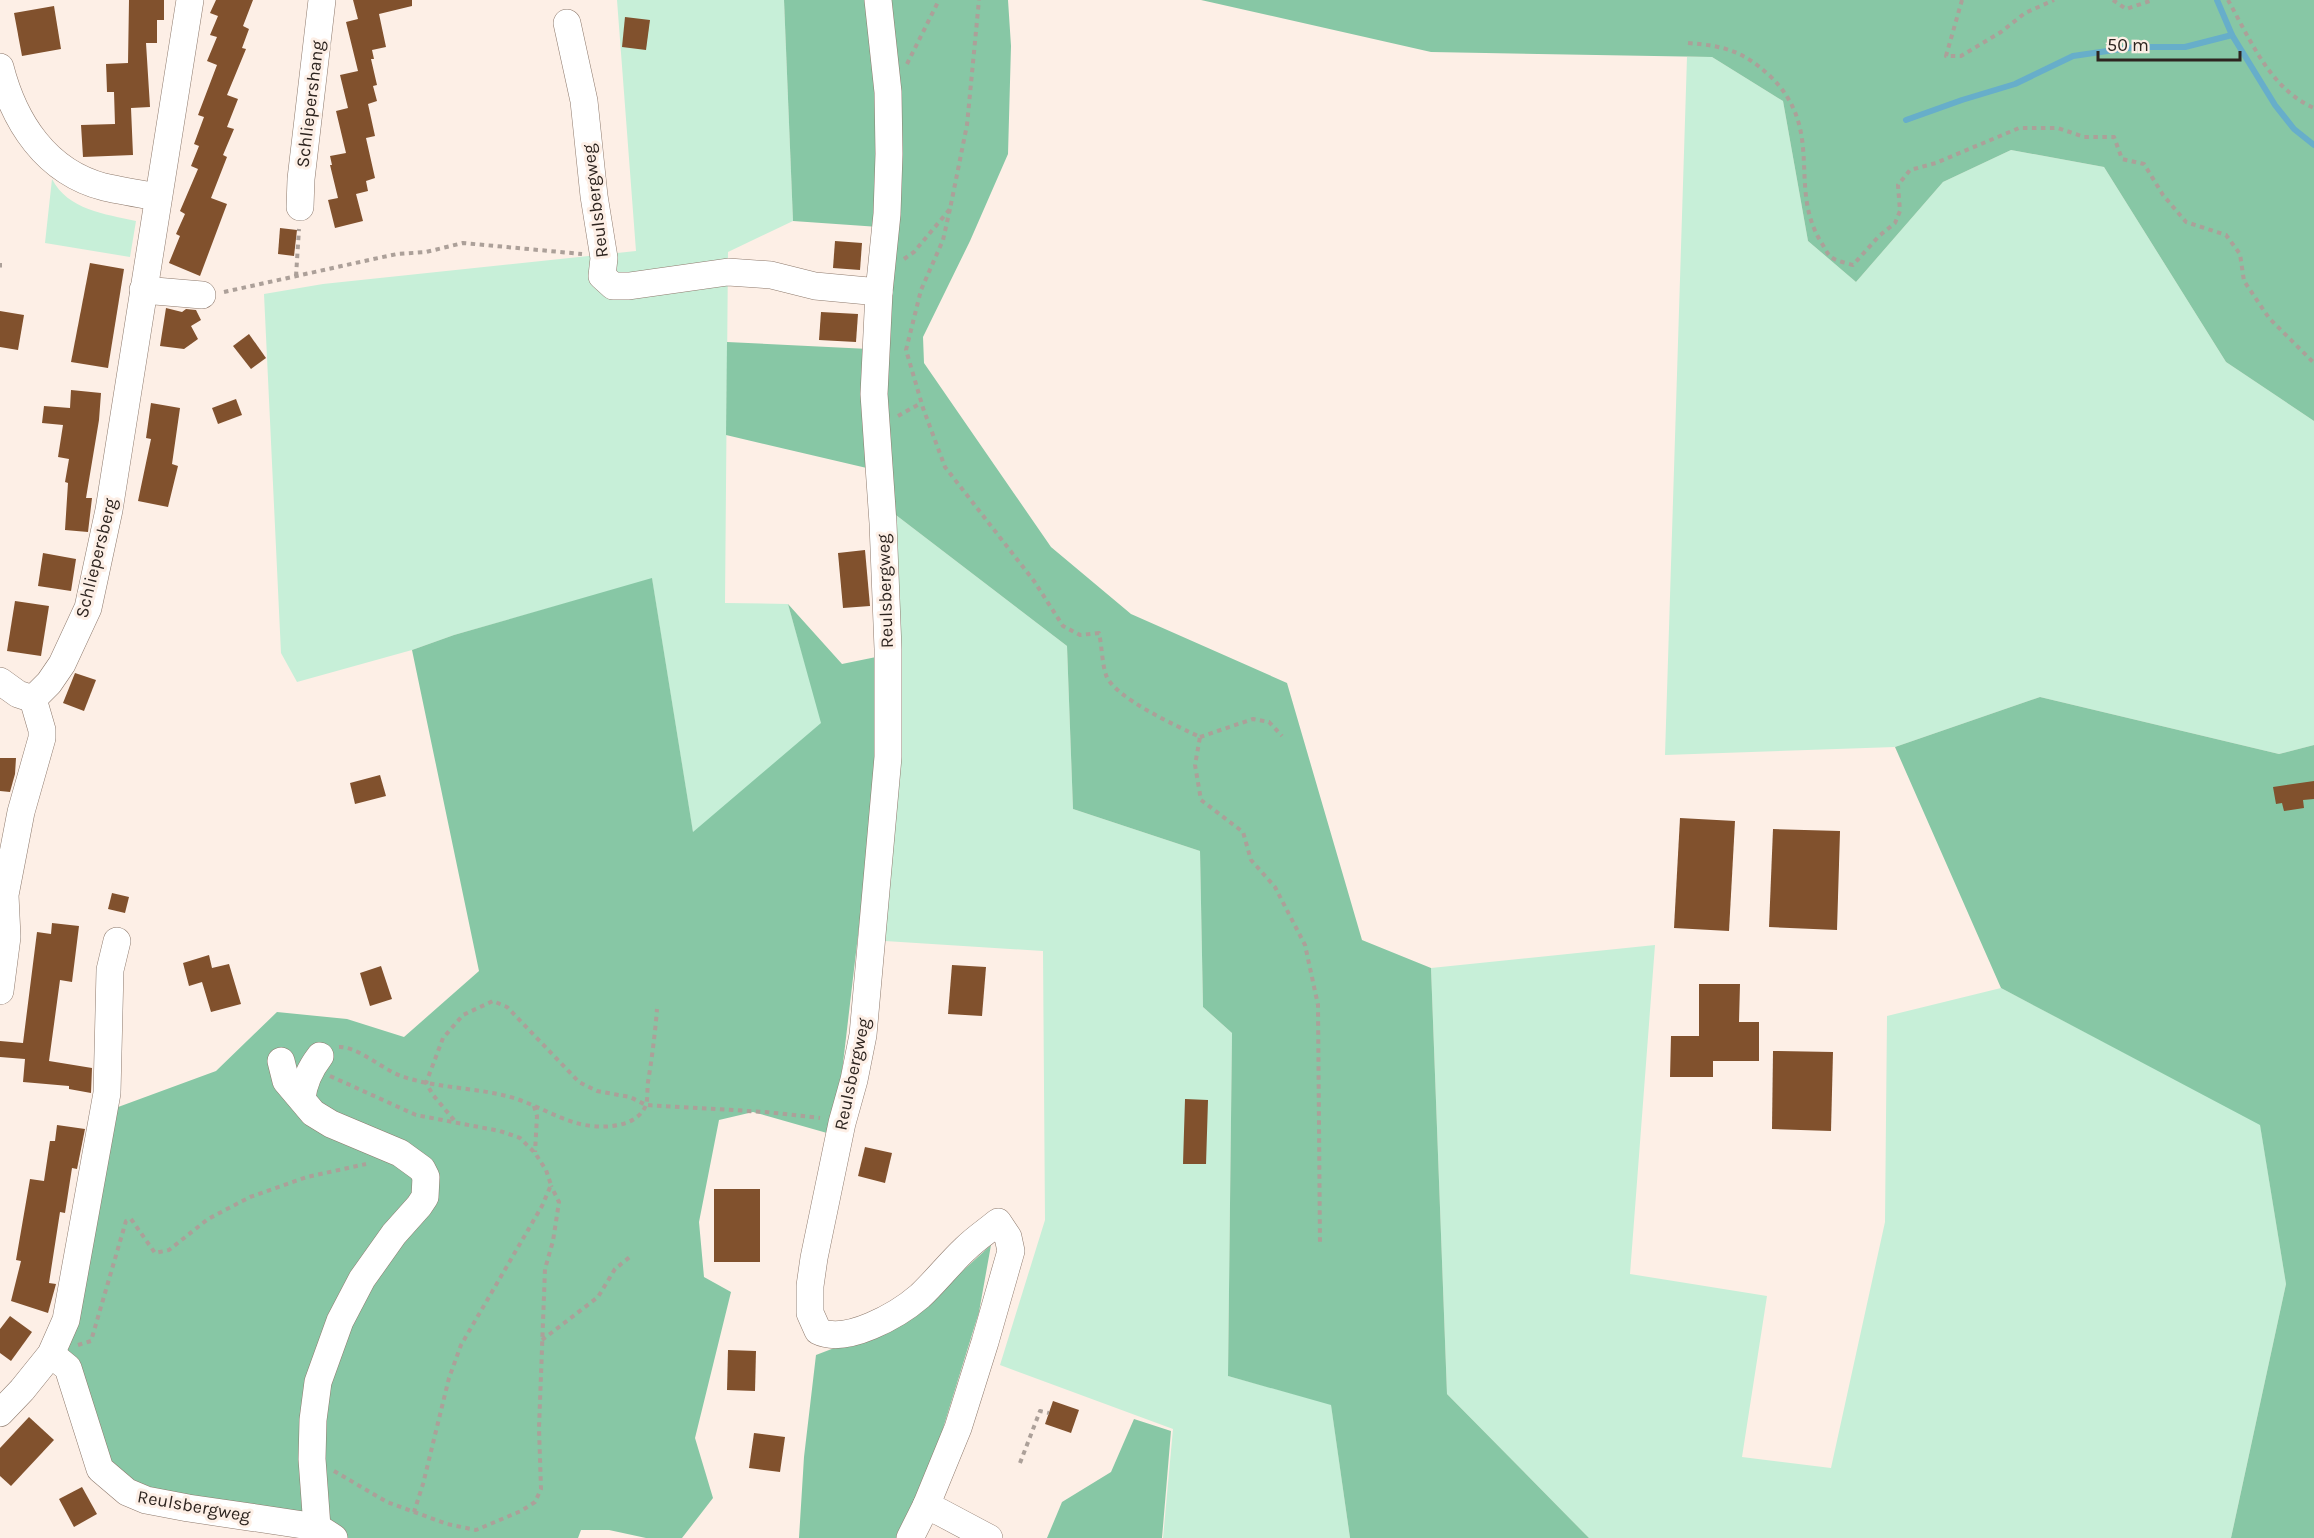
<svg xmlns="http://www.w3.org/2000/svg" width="2314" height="1538" font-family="Karla,sans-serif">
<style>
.green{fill:#c7efd8}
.forest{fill:#87c7a5}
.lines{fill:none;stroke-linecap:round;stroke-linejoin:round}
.stream{stroke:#67aeca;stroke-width:6}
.building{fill:#81512d}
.minor-casing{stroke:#8e7a6d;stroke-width:28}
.path{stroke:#aca099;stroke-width:4;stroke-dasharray:4.5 4.5;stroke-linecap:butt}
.minor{stroke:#fff;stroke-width:27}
.labels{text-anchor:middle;stroke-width:6;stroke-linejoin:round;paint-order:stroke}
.street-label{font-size:18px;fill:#2e2520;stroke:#fdefe6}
</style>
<rect width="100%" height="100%" fill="#fdefe6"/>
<g class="green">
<polygon points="617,0 784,0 793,221 728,252 725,603 788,604 822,723 693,833 652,579 454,635 412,650 297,682 281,653 264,294 323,284 636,251"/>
<polygon points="1687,57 1712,57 1783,101 1808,241 1856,282 1943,182 2011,150 2104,167 2226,362 2314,421 2314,745 2279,754 2040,697 1895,747 1665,755"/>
<path d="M 52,179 C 68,210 105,214 136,221 L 130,257 L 45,243 Z"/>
<polygon points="892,512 1067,646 1073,809 1200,851 1203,1007 1232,1033 1228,1376 1331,1404 1350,1538 1163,1538 1173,1429 1000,1365 1045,1220 1043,951 885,941"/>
<polygon points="1655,945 1630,1274 1767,1296 1742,1457 1831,1468 1885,1222 1887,1016 2001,988 2260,1124 2286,1284 2231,1538 1589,1538 1447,1394 1431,968"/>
</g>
<g class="forest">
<polygon points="784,0 869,0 879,84 879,227 793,221"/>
<polygon points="883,0 1008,0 1011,46 1008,154 970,241 923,337 924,363 1051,547 1131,614 1287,683 1362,940 1431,968 1447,1394 1589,1538 1350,1538 1331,1405 1228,1376 1232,1033 1203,1007 1200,851 1073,809 1067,646 892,512 878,365"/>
<polygon points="1201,0 2314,0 2314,421 2226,362 2104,167 2011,150 1943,182 1856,282 1808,241 1783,101 1712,57 1431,52"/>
<polygon points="727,342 869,349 871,469 726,435"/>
<polygon points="652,578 693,832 821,723 788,604 842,664 881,656 879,756 842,1072 827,1133 753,1112 719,1120 699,1222 704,1277 731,1292 695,1438 713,1498 682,1538 646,1538 609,1530 581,1530 578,1538 337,1538 127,1491 52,1355 110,1110 216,1071 277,1012 347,1019 404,1037 479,971 412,650 454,635"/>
<polygon points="2040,697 2279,754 2314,745 2314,1538 2231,1538 2286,1284 2260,1125 2001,988 1895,747"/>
<polygon points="991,1245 979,1312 936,1451 897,1538 799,1538 804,1457 816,1355 910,1319"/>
<polygon points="1134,1419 1171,1431 1162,1538 1047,1538 1062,1502 1111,1472"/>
</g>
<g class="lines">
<g class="stream">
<polyline points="2217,0 2232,35 2275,105 2294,129 2314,145"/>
<polyline points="1906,120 1962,100 2015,84 2073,56 2135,47 2185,47 2232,35"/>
</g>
</g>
<g class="building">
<polygon points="129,0 164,0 164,20 157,20 157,43 146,43 150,107 131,108 133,155 83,157 81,125 115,124 114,92 107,92 106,64 128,63"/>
<polygon points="216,0 253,0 243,26 249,29 242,48 246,49 227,95 238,99 227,127 234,129 223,155 227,157 211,198 227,204 200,276 169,263 180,236 176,234 185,214 180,211 198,169 191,166 199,146 194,144 204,117 198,115 217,65 207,61 217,37 210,35 218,16 210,13"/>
<polygon points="353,0 412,0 412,6 379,14 386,47 372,50 374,59 371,59 377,85 373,86 377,101 368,104 375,136 366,138 375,178 366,181 368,191 356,194 363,221 335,228 328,200 338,198 330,165 332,165 330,156 346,153 336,111 348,108 340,75 358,71 346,22 358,19"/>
<polygon points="54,6 61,49 22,56 14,13"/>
<polygon points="625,17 650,20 646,50 622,47"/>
<polygon points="280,228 297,230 294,256 278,254"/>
<polygon points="835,241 862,243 860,270 833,268"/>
<polygon points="90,263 124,269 108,368 71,362"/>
<polygon points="166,308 182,312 186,309 196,310 201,320 191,326 198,339 184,349 160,346"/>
<polygon points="0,311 24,315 18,350 0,347"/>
<polygon points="821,312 858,314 856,342 819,340"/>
<polygon points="249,334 266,358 251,369 233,346"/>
<polygon points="71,390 101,393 99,420 86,498 92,498 88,532 65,530 68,483 65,482 69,459 58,457 63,425 42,423 44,406 70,408"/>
<polygon points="236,399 242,415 218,424 212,408"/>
<polygon points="151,403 180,408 172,464 178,466 168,507 138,501 151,439 146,438"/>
<polygon points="865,550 870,606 843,608 838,553"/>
<polygon points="43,553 76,559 71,591 38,586"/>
<polygon points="15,601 49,606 41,656 7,651"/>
<polygon points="75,673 96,680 84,711 63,703"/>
<polygon points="0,758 16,758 15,774 10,792 0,791"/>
<polygon points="380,775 386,796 355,804 350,783"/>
<polygon points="2314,781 2314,799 2303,800 2304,808 2284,811 2282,803 2276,804 2273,787"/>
<polygon points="1680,818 1735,821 1729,931 1674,928"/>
<polygon points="1773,829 1840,831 1837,930 1769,927"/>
<polygon points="112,893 129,897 125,913 108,909"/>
<polygon points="52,923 79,926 72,982 60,980 49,1061 92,1068 91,1093 69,1089 69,1086 23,1082 25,1059 0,1057 0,1041 23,1043 37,932 51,934"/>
<polygon points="209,955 212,968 229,964 241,1004 211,1012 202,982 189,986 183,963"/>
<polygon points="952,965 986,967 982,1016 948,1014"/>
<polygon points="381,966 392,999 370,1006 360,973"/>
<polygon points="1699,984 1740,984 1739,1022 1759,1022 1759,1061 1713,1061 1713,1077 1670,1077 1671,1036 1699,1036"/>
<polygon points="1773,1051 1833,1052 1831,1131 1772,1129"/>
<polygon points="1185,1099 1208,1100 1206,1164 1183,1164"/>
<polygon points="57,1125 85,1129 77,1169 72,1168 65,1213 60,1212 49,1283 56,1284 48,1313 11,1301 21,1261 16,1260 30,1179 44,1181 50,1141 55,1141"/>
<polygon points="865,1147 892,1153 885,1183 858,1176"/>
<rect x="714" y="1189" width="46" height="73"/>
<polygon points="10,1316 32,1332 11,1361 0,1353 0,1329"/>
<polygon points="728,1350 756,1351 755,1391 727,1390"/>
<polygon points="1053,1401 1079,1410 1071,1433 1045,1424"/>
<polygon points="29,1417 54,1440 11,1486 0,1476 0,1448"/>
<polygon points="754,1433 785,1437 780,1472 749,1468"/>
<polygon points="82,1487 97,1514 74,1527 59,1499"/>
</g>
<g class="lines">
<g class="minor-casing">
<g id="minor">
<path d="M 878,0 L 888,92 L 889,154 L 887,214 L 879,292 L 874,394 L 883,523 L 888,649 L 888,757 L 863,1035 L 854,1080 L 842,1123 L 814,1258 L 810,1286 L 810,1313 L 818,1331 C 846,1345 898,1315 920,1296 C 936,1281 949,1264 965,1249 C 975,1239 987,1231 998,1222 L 1008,1237 L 1011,1251 L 985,1342 L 958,1428 L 926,1506 L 910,1538"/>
<polyline points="567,23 584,101 594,196 604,258 602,276 613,286 629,286 728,272 771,275 815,286 879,292"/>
<path d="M 0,67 C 14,122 46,172 104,187 C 122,191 140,194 158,197"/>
<polyline points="300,207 301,179 322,0"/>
<polyline points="143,290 202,295"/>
<polyline points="0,681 18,694 33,699"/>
<polyline points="33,699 49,683 62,664 88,608 109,510 190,0"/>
<polyline points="0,991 7,937 5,895 21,812 42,738 42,730 33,699"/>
<polyline points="281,1061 286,1081 313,1113 331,1124 400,1153 422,1169 426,1177 425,1197 419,1206 394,1234 362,1279 340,1321 318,1382 313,1420 312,1459 317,1527"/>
<path d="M 302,1098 C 304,1081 310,1069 320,1056"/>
<polyline points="51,1354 68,1368 100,1469 127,1492 146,1500 188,1508 317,1527 334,1538"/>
<polyline points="0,1413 22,1390 51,1354 66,1320 107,1093 110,970 117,941"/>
<polyline points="926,1506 940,1512 989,1538"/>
</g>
</g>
<g class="path">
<polyline points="1962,0 1946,56 1961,56 2001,32 2025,13 2054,0"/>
<polyline points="2113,0 2126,9 2153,0"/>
<path d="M 2228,0 C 2250,39 2270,89 2314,108"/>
<path d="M 1688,43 C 1725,46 1743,51 1770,76 C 1826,130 1787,187 1821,242 C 1824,246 1827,254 1831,257 C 1836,261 1847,263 1853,265 L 1879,236 L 1895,223 L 1900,211 L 1898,185 L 1910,170 L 1936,163 L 2019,128 L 2058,128 L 2084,137 L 2114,137 L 2122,159 L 2144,164 L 2163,195 L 2186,222 L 2226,235 L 2240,254 L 2244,281 L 2269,318 L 2314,363"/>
<polyline points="907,64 939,0"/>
<path d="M 950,209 L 943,240 L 921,290 L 906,350 L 923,408 L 945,467 L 1034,581 L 1063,626 L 1080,635 L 1099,633 C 1102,647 1102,663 1106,675 C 1114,698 1179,727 1200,737 L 1195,765 L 1201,800 L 1243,832 L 1251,860 L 1275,887 L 1305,945 L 1318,1005 L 1320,1245"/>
<polyline points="904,259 914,252 950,209 967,125 979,0"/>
<polyline points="0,263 0,269"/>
<polyline points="296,276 299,229"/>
<polyline points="224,292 369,260 397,254 426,252 463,243 582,254"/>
<polyline points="898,416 921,403"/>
<polyline points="1200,737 1253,719 1269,722 1282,736"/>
<path d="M 339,1047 C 357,1046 382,1069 401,1076 C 438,1089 479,1087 517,1099 C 537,1106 556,1117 576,1123 C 597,1129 636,1130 646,1105 C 648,1098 647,1089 648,1082 C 652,1058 655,1034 657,1009"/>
<polyline points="330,1076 416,1115 500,1131 520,1138 535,1153 546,1170 551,1185 542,1206 461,1345 449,1378 423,1484 414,1512"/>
<polyline points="534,1106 537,1116 535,1152"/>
<polyline points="454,1120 433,1095 426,1083 443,1038 463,1015 493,1001 507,1007 579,1082 597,1091 630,1097 646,1105 766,1112 820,1118"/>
<polyline points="542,1340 598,1297 615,1269 631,1256"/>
<polyline points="78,1345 91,1341 126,1221 131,1219 155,1253 169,1250 208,1219 250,1197 307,1177 366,1164"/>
<polyline points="1020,1463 1040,1411 1049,1413"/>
<polyline points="334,1471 387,1502 447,1524 476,1530 521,1511 535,1502 541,1489 539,1428 545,1269 553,1241 559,1202 551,1186"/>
</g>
<use href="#minor" class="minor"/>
</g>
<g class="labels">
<g class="street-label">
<text transform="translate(310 104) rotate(-83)" y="6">Schliepershang</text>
<text transform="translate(595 201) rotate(-97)" y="6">Reulsbergweg</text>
<text transform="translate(96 558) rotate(-76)" y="6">Schliepersberg</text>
<text transform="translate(885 591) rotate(-92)" y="6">Reulsbergweg</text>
<text transform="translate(852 1074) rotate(-78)" y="6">Reulsbergweg</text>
<text transform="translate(194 1506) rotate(10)" y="6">Reulsbergweg</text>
</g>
</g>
<path d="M2098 51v9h142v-9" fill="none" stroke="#2e2520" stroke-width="3"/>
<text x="2107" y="51" font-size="18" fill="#2e2520" stroke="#fdefe6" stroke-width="4.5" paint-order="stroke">50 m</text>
</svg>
